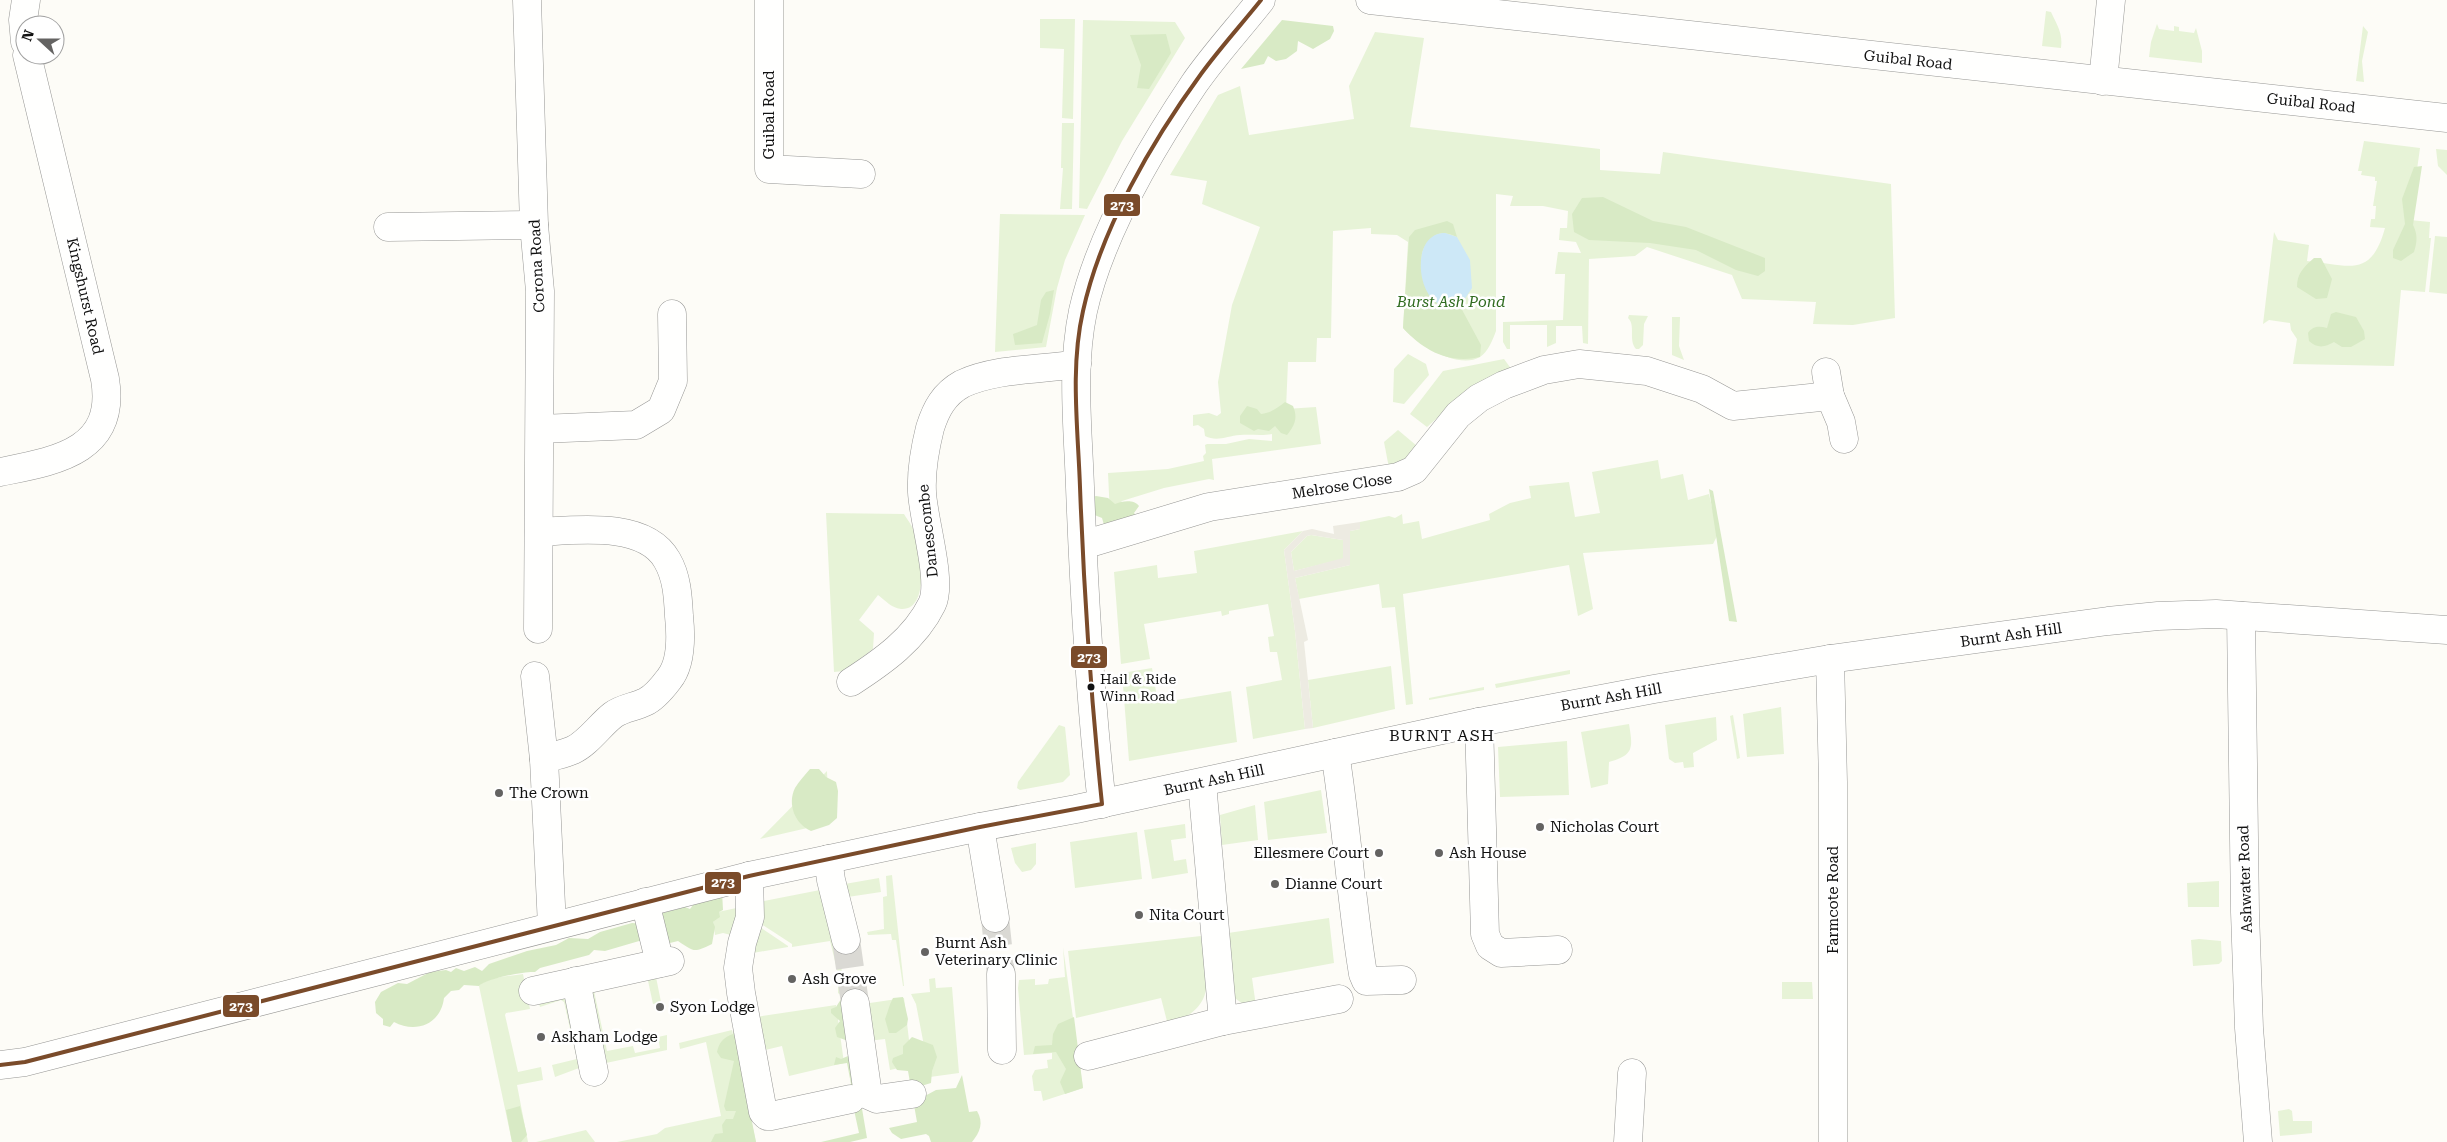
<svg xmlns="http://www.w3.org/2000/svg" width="2447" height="1142" font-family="'Roboto Serif',serif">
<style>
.green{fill:#e7f3d7}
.forest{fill:#d8eac5}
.plaza{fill:#edebe2;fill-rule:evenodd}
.water{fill:#cde8f7}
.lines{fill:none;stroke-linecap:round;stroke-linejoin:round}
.minor-tunnel{stroke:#dad9d4;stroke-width:28;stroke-dasharray:28 14;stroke-linecap:butt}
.minor-casing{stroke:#979795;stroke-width:29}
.minor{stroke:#fffffe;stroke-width:28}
.bus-1-casing{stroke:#fff;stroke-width:8}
.bus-1{stroke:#7a4b2a;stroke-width:4}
.bus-dot{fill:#111;stroke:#fff;stroke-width:2}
.poi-dot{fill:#646362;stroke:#fff;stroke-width:2}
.labels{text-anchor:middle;stroke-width:5;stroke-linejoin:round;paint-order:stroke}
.bus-label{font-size:14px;fill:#111;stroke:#fff;text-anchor:start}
.street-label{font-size:15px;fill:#111;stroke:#fff}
.park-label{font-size:15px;font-style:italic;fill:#2f6b1f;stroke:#fff}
.poi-label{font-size:15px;fill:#111;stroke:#fff;text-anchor:start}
.neighbourhood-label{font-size:16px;letter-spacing:1px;fill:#111;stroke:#fff}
.line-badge{stroke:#fff;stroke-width:2}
.badge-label{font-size:14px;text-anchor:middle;font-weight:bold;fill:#fff}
</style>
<rect width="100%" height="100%" fill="#fdfcf7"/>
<g class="green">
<path d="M 2046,11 L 2051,12 C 2057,25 2063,33 2061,48 L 2042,46 Z"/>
<polygon points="1040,19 1075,19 1073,119 1062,118 1064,49 1040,48"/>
<polygon points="1083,20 1175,22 1185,38 1122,141 1087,209 1079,208"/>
<polygon points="2157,24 2159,29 2174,31 2174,26 2179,27 2179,31 2194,33 2196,28 2202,51 2202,63 2149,57 2151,42"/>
<polygon points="2363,26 2368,32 2362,61 2364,82 2356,81"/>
<path d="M 1375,32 L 1424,38 L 1410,127 L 1600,149 L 1600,170 L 1660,174 L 1663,152 L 1891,184 L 1895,318 L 1853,325 L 1813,324 L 1816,302 L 1742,299 L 1732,275 L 1647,247 L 1635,256 L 1589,259 L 1588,344 L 1583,343 L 1582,326 L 1556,326 L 1556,343 L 1547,347 L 1547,325 L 1510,325 L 1510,349 L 1507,349 L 1503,342 L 1503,322 L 1563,320 L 1565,274 L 1555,274 L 1558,252 L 1581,253 L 1576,242 L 1559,240 L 1560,228 L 1567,228 L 1568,211 L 1543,206 L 1510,206 L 1513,196 L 1496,194 L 1496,331 C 1493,339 1488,352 1480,357 C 1458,370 1417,344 1403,328 L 1408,242 L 1397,235 L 1371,234 L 1371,228 L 1333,231 L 1331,338 L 1317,338 L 1316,362 L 1288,362 L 1286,409 L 1316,407 L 1321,444 L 1212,459 L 1214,480 L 1209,479 L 1164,488 L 1122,501 L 1110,515 L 1108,473 L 1168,469 L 1204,461 L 1203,456 L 1206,453 L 1205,445 L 1207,444 L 1226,444 L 1249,439 L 1272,441 L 1272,434 C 1261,436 1251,434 1240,435 C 1227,436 1217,442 1205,436 L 1204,429 L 1198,425 L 1193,426 L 1193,415 L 1209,413 L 1217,416 L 1221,413 L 1218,382 L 1232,305 L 1260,227 L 1202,204 L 1207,181 L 1170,175 L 1218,95 L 1240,86 L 1249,135 L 1354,119 L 1349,86 Z"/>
<polygon points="1062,123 1074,123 1072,209 1060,209 1063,168 1061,168"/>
<path d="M 2364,141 L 2420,148 L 2410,220 L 2430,222 L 2429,238 L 2431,238 L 2425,292 L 2401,290 L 2394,366 L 2293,364 L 2297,339 L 2291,330 L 2290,323 L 2269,320 L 2263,324 L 2274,232 L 2278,240 L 2309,245 L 2307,261 C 2349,265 2371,279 2385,228 L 2370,227 L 2371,219 L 2375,219 L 2376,206 L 2373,206 L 2377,181 L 2375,181 L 2375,177 L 2361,175 L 2362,171 L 2358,171 Z"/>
<polygon points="2436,149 2447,150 2447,175 2438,166"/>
<polygon points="1000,214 1085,215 1065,260 1057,288 1046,347 995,352"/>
<polygon points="2435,236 2447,237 2447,294 2429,292"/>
<path d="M 1629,315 L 1648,316 L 1644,324 L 1643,345 L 1639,349 L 1636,349 C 1628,340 1636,325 1628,318 Z"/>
<polygon points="1672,317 1680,317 1679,346 1684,360 1672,355"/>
<polygon points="1408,354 1426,364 1429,375 1404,404 1393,402 1394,369"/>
<polygon points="1504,359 1512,370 1487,378 1471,388 1427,427 1410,414 1443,371"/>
<polygon points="1398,430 1417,446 1401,465 1389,468 1384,442"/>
<polygon points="1658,460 1661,479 1683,474 1688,500 1709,494 1718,534 1713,544 1583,553 1593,609 1578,616 1569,565 1403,594 1413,704 1406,705 1395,607 1382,608 1379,584 1299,599 1295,578 1350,565 1350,531 1360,529 1360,522 1389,516 1395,518 1402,514 1403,524 1419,521 1422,539 1490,520 1489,514 1510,503 1531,498 1529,486 1569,482 1575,517 1600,513 1592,472"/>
<path d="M 826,513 L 904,514 C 906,518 910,522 912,527 C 921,543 932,611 901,609 C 891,608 885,600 878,595 L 859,620 L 874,633 L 873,649 L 844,671 L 834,672 Z"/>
<polygon points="1303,531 1284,550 1295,631 1305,729 1253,739 1246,687 1282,680 1277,652 1270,652 1268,637 1274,636 1268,604 1229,611 1229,614 1222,616 1221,611 1144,624 1150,659 1121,664 1114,572 1157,565 1158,578 1197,573 1194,551"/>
<polygon points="1311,535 1343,540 1343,559 1294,571 1291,552 1307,536"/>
<polygon points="1391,666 1395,709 1313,728 1308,680"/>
<polygon points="1152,668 1158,703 1231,691 1237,742 1129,761 1122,673"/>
<polygon points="1570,670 1570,674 1496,688 1495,684"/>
<polygon points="1484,687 1484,690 1429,700 1429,698"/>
<polygon points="1781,707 1784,754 1747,757 1743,714"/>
<polygon points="1733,715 1740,758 1737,759 1730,716"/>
<polygon points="1716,717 1717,740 1693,753 1694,767 1684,768 1683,762 1675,763 1669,759 1665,725"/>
<path d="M 1629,724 C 1633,748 1634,755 1609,762 L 1608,784 L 1591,788 L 1581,732 Z"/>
<polygon points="1059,725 1065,727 1070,775 1063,782 1020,790 1017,788 1018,782"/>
<polygon points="1567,741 1569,795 1500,797 1498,747"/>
<polygon points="827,771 829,823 760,839"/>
<polygon points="1321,790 1327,833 1268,840 1264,802"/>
<polygon points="1255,805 1258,840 1222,845 1220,815"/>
<polygon points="1185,824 1186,838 1171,840 1174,861 1186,859 1188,873 1152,879 1144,830"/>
<polygon points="1137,832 1142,879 1075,888 1070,842"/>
<polygon points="1036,843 1036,864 1031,870 1022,872 1015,863 1011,848"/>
<polygon points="892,875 904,986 903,986 896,940 892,940 891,934 868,935 867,932 884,929 883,897 887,896 886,876"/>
<polygon points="879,878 881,892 841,898 839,885"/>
<polygon points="2219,881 2219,907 2188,907 2187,883"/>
<polygon points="820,890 842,971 843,997 838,993 838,973 830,941 792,947 792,944 758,922 764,912 764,901"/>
<polygon points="741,907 735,936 723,933 715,935 713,922 718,918 718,912"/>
<polygon points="1329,918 1334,963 1252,978 1256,1006 1243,1004 1232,996 1228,933"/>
<polygon points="757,925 788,946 788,947 747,954"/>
<path d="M 1201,936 C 1207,981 1219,1006 1168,1025 L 1161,998 L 1076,1018 L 1068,951 Z"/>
<polygon points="2199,939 2221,941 2222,961 2219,964 2193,966 2191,940"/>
<polygon points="1063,947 1083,1088 1043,1101 1041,1091 1034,1091 1032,1076 1035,1070 1048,1068 1047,1060 1052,1059 1052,1053 1024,1055 1018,988 1019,980 1035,979 1035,985 1048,984 1049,979 1065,977"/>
<polygon points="655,972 661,1002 653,1004 647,976 594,991 607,1051 633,1046 635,1053 660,1048 658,1037 667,1035 667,1050 606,1063 589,991"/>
<path d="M 523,974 L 530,1009 L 506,1013 L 505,1015 L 518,1072 L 541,1067 L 543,1080 L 517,1085 L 528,1142 L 512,1142 L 479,986 C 486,977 511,976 523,974 Z"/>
<polygon points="935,978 936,988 952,987 959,1073 930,1077 916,1004 911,994 930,992 929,979"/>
<polygon points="1782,982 1812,982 1813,999 1782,999"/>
<polygon points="566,993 579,1068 555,1077 552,1065 577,1059 564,1002 561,1000 540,1007 539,1003"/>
<polygon points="904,998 912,1065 890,1070 885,1039 868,1041 863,1004"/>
<polygon points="836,1005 844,1063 789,1076 782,1046 761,1051 756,1017"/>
<polygon points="732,1030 756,1142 617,1142 657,1134 665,1128 721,1116 706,1042 680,1049 679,1043"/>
<polygon points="2289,1109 2292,1111 2293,1121 2312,1121 2312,1133 2280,1136 2278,1111"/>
<polygon points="586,1130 595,1142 536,1142"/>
</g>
<g class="forest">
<polygon points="1282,20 1333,26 1334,31 1330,39 1313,49 1298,41 1297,51 1286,59 1276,61 1268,56 1264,64 1241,69"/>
<polygon points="1166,34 1171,53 1149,89 1137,88 1141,65 1130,35"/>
<path d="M 2422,166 L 2413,225 C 2418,235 2417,242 2414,252 L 2401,261 L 2393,258 L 2393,250 L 2405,224 L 2402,199 L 2414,167 Z"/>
<polygon points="1603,197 1653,221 1686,227 1765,258 1765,271 1758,276 1736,270 1696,250 1650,243 1589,240 1574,232 1572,214 1582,198"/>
<path d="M 1447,221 L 1453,224 L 1457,237 C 1448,233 1439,231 1432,238 C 1409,258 1429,283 1440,304 L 1460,306 L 1481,345 L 1480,357 C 1449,364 1424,351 1403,328 L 1409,237 L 1415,230 Z"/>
<path d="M 2314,258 L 2321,258 L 2332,279 L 2327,298 L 2316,299 L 2297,287 C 2297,273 2304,267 2314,258 Z"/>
<polygon points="1054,290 1050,314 1042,343 1015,345 1013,334 1037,325 1041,300 1046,292"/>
<path d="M 2336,312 L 2356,317 L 2364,331 L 2365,339 L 2351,347 L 2342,347 L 2334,342 C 2325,347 2318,349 2309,341 L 2308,333 C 2313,326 2319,326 2327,328 L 2331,314 Z"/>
<path d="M 1285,402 L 1293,406 C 1298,418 1295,425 1287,435 L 1281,433 L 1275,426 L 1269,431 L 1258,429 L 1254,431 L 1240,423 L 1240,416 L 1247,406 L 1257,409 L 1261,414 C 1271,413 1277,408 1285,402 Z"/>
<polygon points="1709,489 1713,491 1737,622 1729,621"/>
<path d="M 1096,496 L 1108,498 L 1115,504 C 1122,501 1134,499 1139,506 L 1134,513 L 1137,517 L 1105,528 L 1102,518 L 1092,514 L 1093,497 Z"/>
<path d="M 810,769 L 819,769 L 826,777 L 836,782 L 838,791 L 837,818 L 829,825 L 811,831 C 795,824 787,804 795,788 C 799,781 805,775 810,769 Z"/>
<path d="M 722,891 L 723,910 L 719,912 L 720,917 L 713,922 L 715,927 L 712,944 C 693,953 695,952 678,941 L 670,943 L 664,947 L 646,939 L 605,951 L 594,950 L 589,955 L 540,968 L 535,972 C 525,971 485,979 479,986 L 464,985 L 459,990 L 451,991 L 444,998 C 441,1024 416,1034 394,1022 L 390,1027 L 383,1025 L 383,1019 L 376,1013 L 375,1002 L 381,992 L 398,983 L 407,984 L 430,972 L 446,970 L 451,972 L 456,968 L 464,971 L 475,967 L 482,971 L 489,964 L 527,951 L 556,945 L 569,938 L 588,939 L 600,932 L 632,923 L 643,924 L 659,914 L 685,907 L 690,909 L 699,897 Z"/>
<polygon points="843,996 843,997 867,1138 850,1142 821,1142 859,1133 849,1087 851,1084 847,1063 834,1065 836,1057 841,1059 848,1056 851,1042 837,1037 835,1028 840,1021 831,1013 831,1009 836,1007"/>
<path d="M 903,997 L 908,1019 L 907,1025 L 896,1033 L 889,1033 L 885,1019 C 888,1012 889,1005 893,998 Z"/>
<polygon points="1074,1017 1083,1088 1065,1094 1060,1082 1066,1069 1056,1052 1033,1054 1035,1046 1052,1045 1053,1034 1058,1024"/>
<path d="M 736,1021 L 756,1115 L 751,1117 L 756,1142 L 711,1142 L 715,1134 L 723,1133 L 722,1125 L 726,1119 L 733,1119 L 736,1111 L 726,1111 L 724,1106 L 734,1061 L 721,1058 L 717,1052 C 719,1042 724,1037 733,1034 Z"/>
<path d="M 912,1037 L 933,1045 L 937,1057 L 932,1071 L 931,1083 L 921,1086 L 923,1097 L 936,1090 L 956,1088 L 962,1075 L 969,1112 L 977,1111 C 984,1123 980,1132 972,1142 L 931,1142 L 929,1136 L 926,1134 L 901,1139 L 892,1133 L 889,1128 L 917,1122 L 908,1071 L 897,1070 L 892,1062 L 893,1058 L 903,1054 L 903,1046 Z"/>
<polygon points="520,1106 527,1135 521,1142 512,1142 506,1110"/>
</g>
<path class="plaza" d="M 1360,522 L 1360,529 L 1350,531 L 1350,565 L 1295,578 L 1308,640 L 1304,642 L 1313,728 L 1305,729 L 1295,631 L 1284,550 L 1303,531 L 1312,529 L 1334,534 L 1333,526 ZM 1311,535 L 1343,540 L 1343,558 L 1294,571 L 1291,552 L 1307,536 Z"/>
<path class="water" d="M 1445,233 L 1457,237 L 1470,260 L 1472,288 L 1460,306 C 1454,305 1446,306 1440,304 C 1416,295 1411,233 1445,233 Z"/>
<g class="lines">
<g class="minor-tunnel">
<polyline points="995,918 1001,974"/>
<polyline points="846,940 855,1003"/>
</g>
<g class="minor-casing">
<g id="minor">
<polyline points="527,0 534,225 540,291 538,629"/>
<polyline points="769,0 769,169 861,174"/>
<polyline points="1370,0 2447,118"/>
<polyline points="25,42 23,20 26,0"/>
<polyline points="2103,81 2111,0"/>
<polyline points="388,227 534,225"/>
<polyline points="1826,372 1830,396"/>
<polyline points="540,429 636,425 661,410 673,381 672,314"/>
<path d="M 0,472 C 55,461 117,452 105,379 L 27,55"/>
<path d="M 539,532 C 577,530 645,521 667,560 C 677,577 678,597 679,616 C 681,635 682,663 669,679 C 663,687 654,698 645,702 C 635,707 622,708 613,715 C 600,725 588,743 573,750 C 564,754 553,756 544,759"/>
<polyline points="1083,545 1209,507 1398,477 1414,470 1458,415 1479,398 1504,385 1544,370 1579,364 1647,371 1702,389 1733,406 1830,396 1841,422 1844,439"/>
<polyline points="2241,616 2245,912 2249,1028 2258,1142"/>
<polyline points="1830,659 1833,782 1833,1142"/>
<polyline points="535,676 544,759 552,926"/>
<path d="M 851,682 C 882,662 915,639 932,604 C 943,582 923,519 922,492 C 921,472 925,448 930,428 C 936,409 944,394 962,384 C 996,368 1040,370 1077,364"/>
<polyline points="1479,722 1485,934 1490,946 1501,953 1558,950"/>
<path d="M 1335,753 C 1347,827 1351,901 1363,974 L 1366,981 L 1402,980"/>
<path d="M 1102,804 C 1090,698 1084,593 1080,487 C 1078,429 1071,368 1083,311 C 1100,235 1151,148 1194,84 C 1214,55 1239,28 1261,0"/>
<polyline points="980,827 995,918"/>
<polyline points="828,859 831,880 846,940"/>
<polyline points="749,876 750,917 742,943 738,968 741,993 763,1112 767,1116 771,1116 851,1099"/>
<polyline points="645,902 660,963"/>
<polyline points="1001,974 1002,1050"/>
<polyline points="576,981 594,1072"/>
<polyline points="533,991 670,961"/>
<polyline points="855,1003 868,1095 877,1099 912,1094"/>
<polyline points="1223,1021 1339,999"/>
<polyline points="1088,1056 1223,1021 1202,783"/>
<polyline points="0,1065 25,1062 749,876 980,827 1076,809 1479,722 1654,689 1830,659 2108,621 2158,616 2216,614 2447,630"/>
<polyline points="1628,1142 1632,1073"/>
</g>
</g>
<use href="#minor" class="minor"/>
<g class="bus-1-casing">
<path id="bus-1" d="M 0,1065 L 25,1062 L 749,876 L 980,827 L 1102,804 C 1091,698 1084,593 1080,487 C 1078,429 1070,368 1083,311 C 1101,229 1152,141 1201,74 C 1220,48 1241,25 1261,0"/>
</g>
<use href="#bus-1" class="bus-1"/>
</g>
<circle class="bus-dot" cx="1091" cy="687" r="4.5"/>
<g class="poi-dot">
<circle cx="499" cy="793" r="5"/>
<circle cx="1540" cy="827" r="5"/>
<circle cx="1379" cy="853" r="5"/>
<circle cx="1439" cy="853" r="5"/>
<circle cx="1275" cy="884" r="5"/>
<circle cx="1139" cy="915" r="5"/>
<circle cx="925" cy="952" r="5"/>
<circle cx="792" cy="979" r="5"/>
<circle cx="660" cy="1007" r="5"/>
<circle cx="541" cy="1037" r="5"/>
</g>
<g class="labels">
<g class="bus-label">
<text x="1100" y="684">Hail &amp; Ride<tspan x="1100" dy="17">Winn Road</tspan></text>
</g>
<g class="street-label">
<text transform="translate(1908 60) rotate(6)" y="5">Guibal Road</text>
<text transform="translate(2311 103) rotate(6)" y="5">Guibal Road</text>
<text transform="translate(769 115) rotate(-90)" y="5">Guibal Road</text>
<text transform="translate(537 266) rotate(-93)" y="5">Corona Road</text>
<text transform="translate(85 296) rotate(77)" y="5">Kingshurst Road</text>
<text transform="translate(1342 486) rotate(-9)" y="5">Melrose Close</text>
<text transform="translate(928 531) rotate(-96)" y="5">Danescombe</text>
<text transform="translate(2011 635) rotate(-8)" y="5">Burnt Ash Hill</text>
<text transform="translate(1611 697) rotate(-10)" y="5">Burnt Ash Hill</text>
<text transform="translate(1214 780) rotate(-12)" y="5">Burnt Ash Hill</text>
<text transform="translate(2245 879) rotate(-92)" y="5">Ashwater Road</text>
<text transform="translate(1833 900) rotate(-90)" y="5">Farmcote Road</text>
</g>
<g class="park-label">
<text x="1451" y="307">Burst Ash Pond</text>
</g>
<g class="poi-label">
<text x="509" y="798">The Crown</text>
<text x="1550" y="832">Nicholas Court</text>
<text x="1369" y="858" text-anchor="end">Ellesmere Court</text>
<text x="1449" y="858">Ash House</text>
<text x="1285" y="889">Dianne Court</text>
<text x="1149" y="920">Nita Court</text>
<text x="935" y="948">Burnt Ash<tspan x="935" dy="17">Veterinary Clinic</tspan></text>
<text x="802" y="984">Ash Grove</text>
<text x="670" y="1012">Syon Lodge</text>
<text x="551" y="1042">Askham Lodge</text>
</g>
<g class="neighbourhood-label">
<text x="1442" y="741">BURNT ASH</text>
</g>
</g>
<g class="line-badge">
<rect x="1103" y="193" width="38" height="24" rx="5" fill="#7a4b2a"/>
<rect x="1070" y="645" width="38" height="24" rx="5" fill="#7a4b2a"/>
<rect x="704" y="871" width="38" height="24" rx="5" fill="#7a4b2a"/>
<rect x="222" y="994" width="38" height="24" rx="5" fill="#7a4b2a"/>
</g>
<g class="badge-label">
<text x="1122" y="210">273</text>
<text x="1089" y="662">273</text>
<text x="723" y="887">273</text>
<text x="241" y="1011">273</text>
</g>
<g transform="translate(40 40) rotate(291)"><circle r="24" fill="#ffffff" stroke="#a0a0a0"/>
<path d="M0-4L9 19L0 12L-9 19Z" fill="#646362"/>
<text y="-8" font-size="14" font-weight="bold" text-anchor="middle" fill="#111111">N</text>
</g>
</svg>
